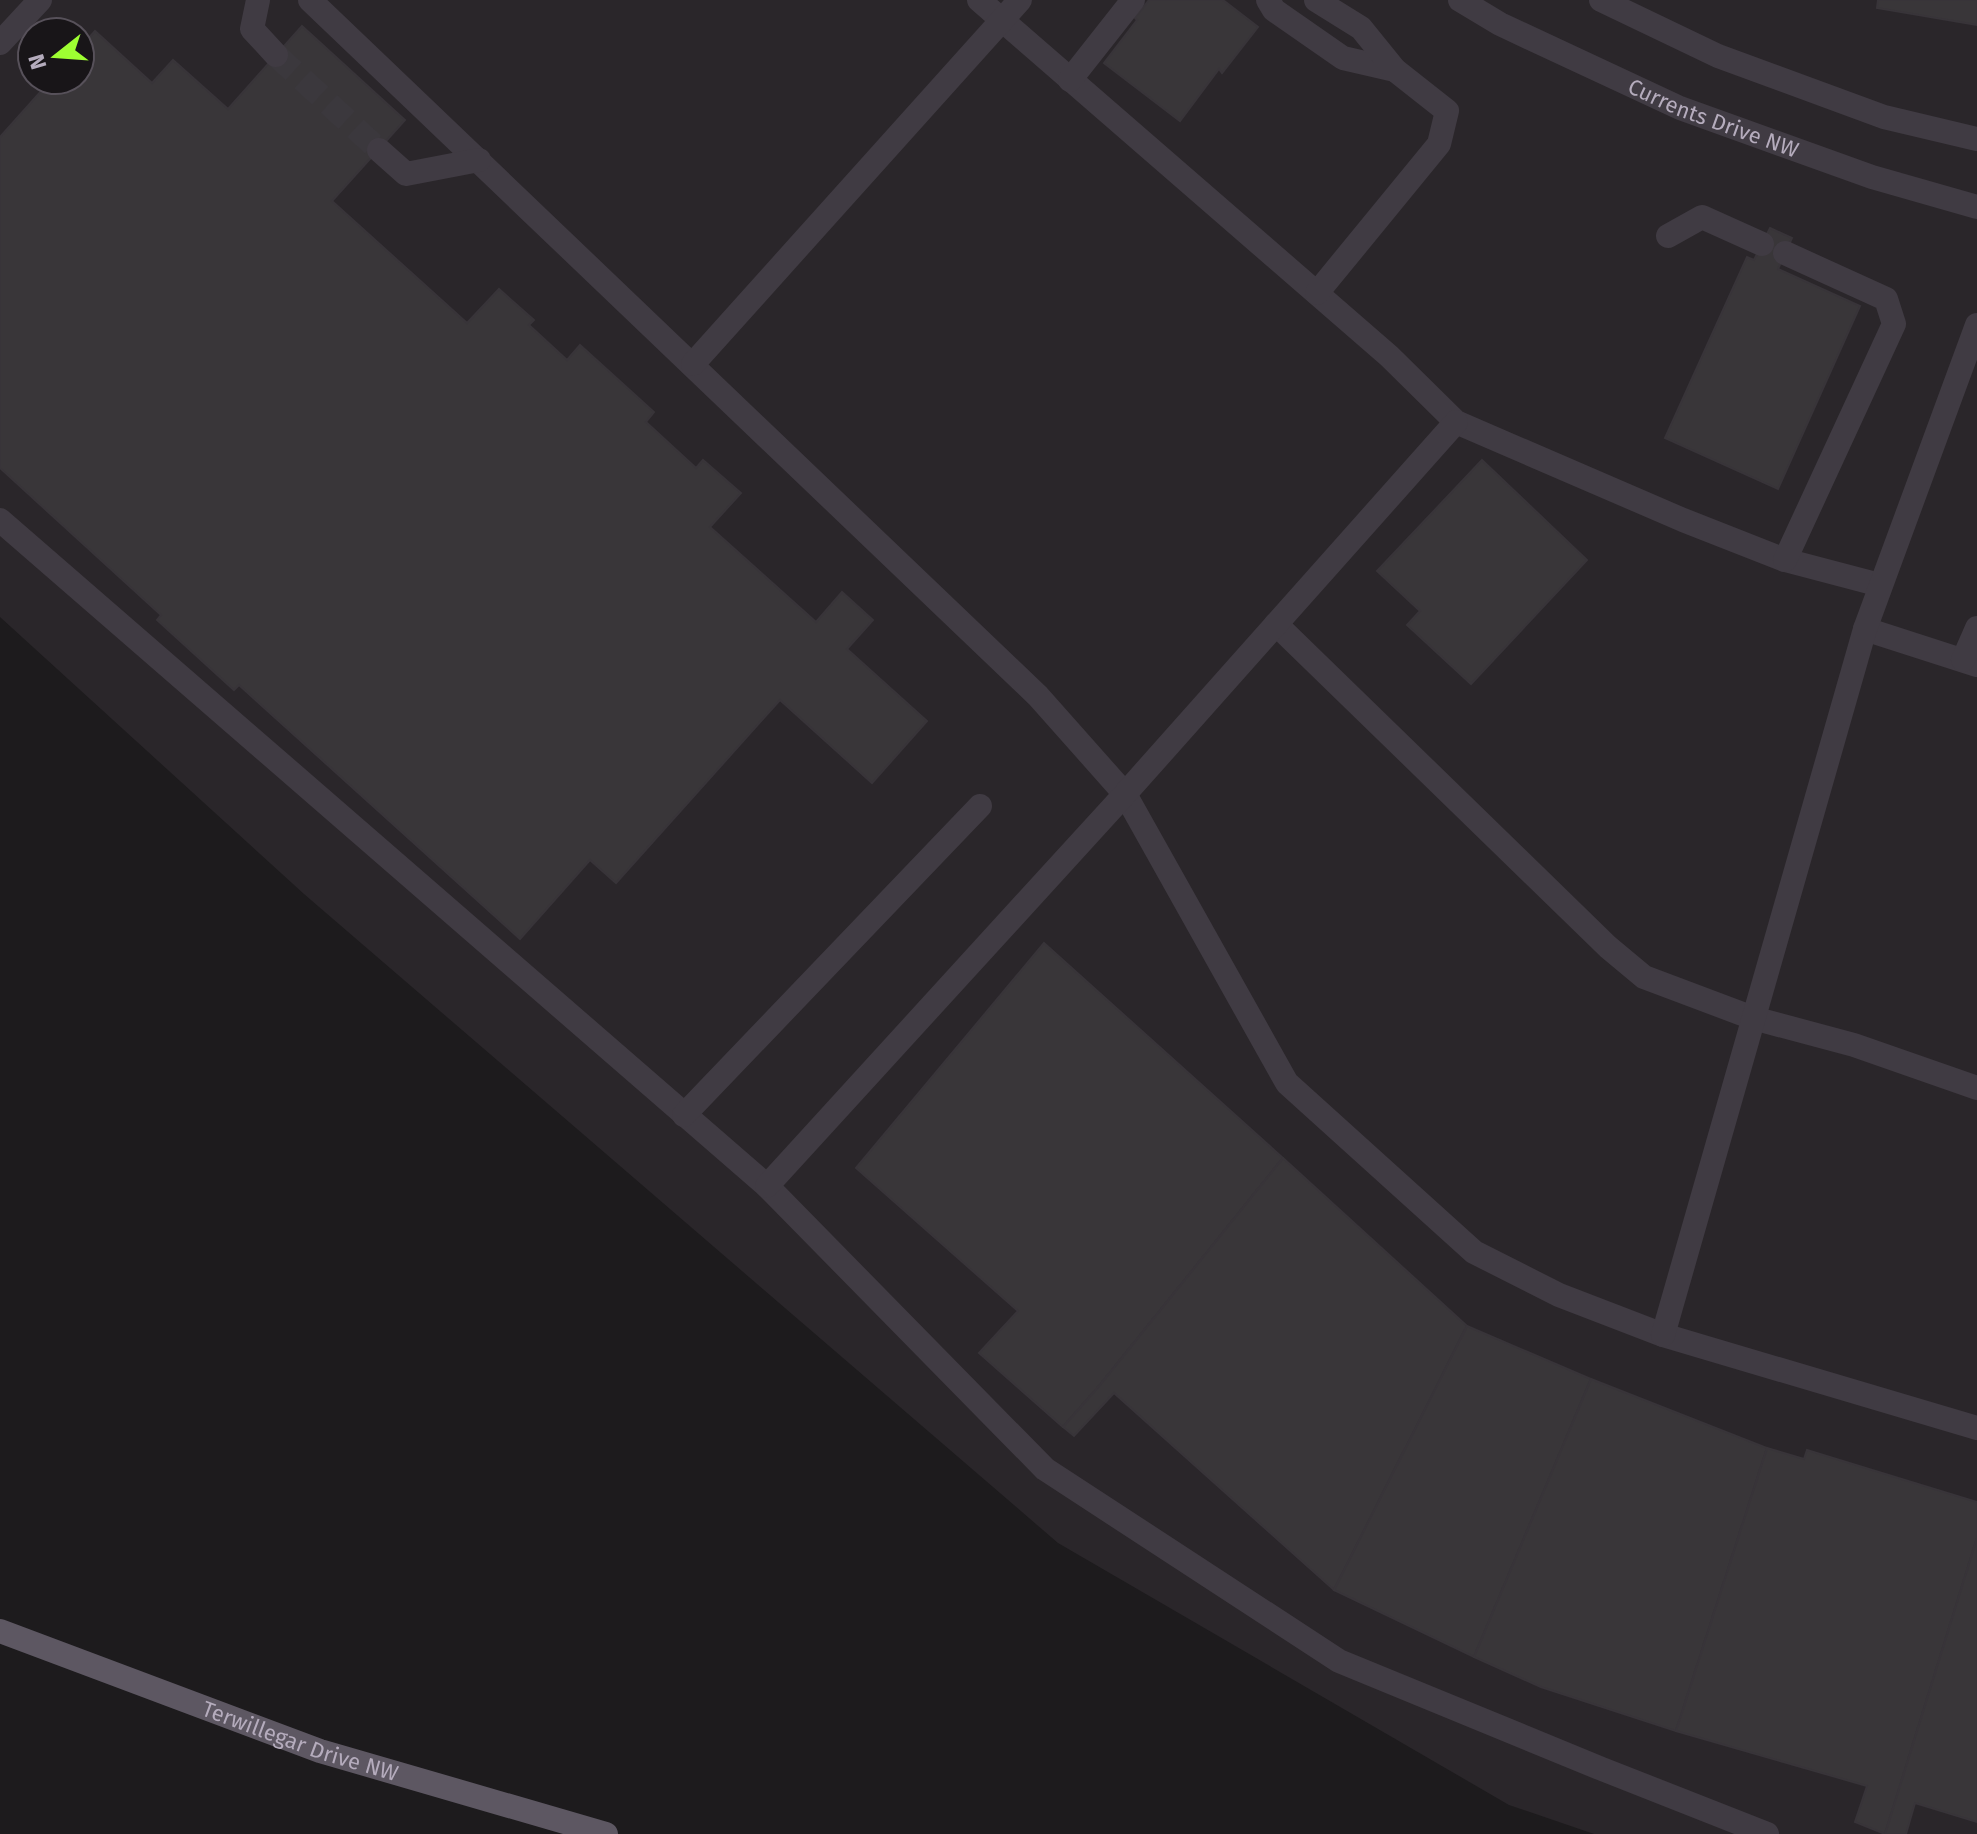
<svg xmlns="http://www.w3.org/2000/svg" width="1977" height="1834" font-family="'Fira Sans',sans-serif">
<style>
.built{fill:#2a262a;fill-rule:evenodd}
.building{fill:#393639;stroke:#383439;stroke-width:2}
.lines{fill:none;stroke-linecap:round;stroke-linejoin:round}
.minor-tunnel{stroke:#3b383d;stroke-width:24;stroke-dasharray:24 12;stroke-linecap:butt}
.minor{stroke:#403b43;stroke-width:24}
.major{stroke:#5d5762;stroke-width:24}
.labels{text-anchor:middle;stroke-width:6;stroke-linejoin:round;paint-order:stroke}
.street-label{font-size:22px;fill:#b5acbd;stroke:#181518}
</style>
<rect width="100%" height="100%" fill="#1d1b1d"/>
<path class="built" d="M 0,0 L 1977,0 L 1977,1834 L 1594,1834 L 1509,1805 L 1058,1543 L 304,894 L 0,617 ZM 32,32 L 80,32 L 80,80 L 32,80 Z"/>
<g class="building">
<polygon points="1149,0 1223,0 1258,27 1222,73 1219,69 1180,121 1104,63 1137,20 1135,18"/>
<polygon points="1878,0 1977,0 1977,25 1877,8"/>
<polygon points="302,26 405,120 332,201 467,323 499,289 534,320 529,325 567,360 580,345 654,412 646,422 696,468 703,460 741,493 710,527 816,622 842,592 873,620 847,649 927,721 872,783 780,700 616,883 590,860 520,939 239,685 234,690 157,620 161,615 0,468 0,137 51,80 80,80 80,48 95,31 152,83 173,60 228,109"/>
<polygon points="1770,228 1792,238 1778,269 1860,306 1778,489 1665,438 1747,257 1754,260"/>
<polygon points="1482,460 1587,560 1471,684 1407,625 1420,611 1377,571"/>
<polygon points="1044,943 1283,1158 1100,1385 1063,1427 979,1353 1018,1311 856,1168"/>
<polygon points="1283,1158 1467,1326 1334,1590 1114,1393 1074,1436 1063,1427 1100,1385"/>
<polygon points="1467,1326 1591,1379 1474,1657 1334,1590"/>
<polygon points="1591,1379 1767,1448 1676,1731 1541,1687 1474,1657"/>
<polygon points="1767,1448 1804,1459 1807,1450 1977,1502 1977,1538 1885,1834 1855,1822 1867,1786 1676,1731"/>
<polygon points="1977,1538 1977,1822 1915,1803 1906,1834 1885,1834"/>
</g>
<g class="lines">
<polyline class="minor-tunnel" points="276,55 379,150"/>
<g class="minor">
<polyline points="258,0 252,29 276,55"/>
<polyline points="310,0 1038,696 1125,794 1287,1083 1474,1252 1559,1295 1663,1335 1977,1428"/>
<polyline points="979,0 1389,356 1456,422 1683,520 1785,560 1880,585"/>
<polyline points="1268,0 1274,10 1343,58 1395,70"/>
<polyline points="1316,0 1361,28 1395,70 1447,111 1439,144 1317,293"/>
<path id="s1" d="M 1460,0 L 1500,24 L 1680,108 L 1872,177 L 1977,207"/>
<polyline points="1601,0 1718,56 1884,117 1977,139"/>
<polyline points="0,43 40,0"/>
<polyline points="1070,80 1133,0"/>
<polyline points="379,150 406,174 479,160"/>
<polyline points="1668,236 1702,217 1762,244"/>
<polyline points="693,364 1020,0"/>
<polyline points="0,520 767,1186 1045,1469 1339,1661 1602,1769 1767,1834"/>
<polyline points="1785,560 1894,324 1886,299 1785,253"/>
<polyline points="1276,624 1608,947 1644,977 1753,1018 1854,1045 1977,1088"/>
<polyline points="1865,629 1977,665"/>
<polyline points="1963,660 1977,628"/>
<polyline points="684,1115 980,806"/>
<polyline points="767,1186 1125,794 1456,422"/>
<polyline points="1663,1335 1865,629 1977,325"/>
</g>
<path class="major" id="s2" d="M 0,1631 L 320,1751 L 606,1834"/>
</g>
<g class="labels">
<g class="street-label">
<text dy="8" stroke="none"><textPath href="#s1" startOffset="280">Currents Drive NW</textPath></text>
<text dy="8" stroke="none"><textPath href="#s2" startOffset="320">Terwillegar Drive NW</textPath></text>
</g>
</g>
<g transform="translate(56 56) rotate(253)"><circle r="38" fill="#181518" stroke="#57515a" stroke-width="2"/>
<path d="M0-6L14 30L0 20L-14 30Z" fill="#9efe32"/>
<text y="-12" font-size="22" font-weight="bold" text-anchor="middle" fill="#b5acbd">N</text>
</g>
</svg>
